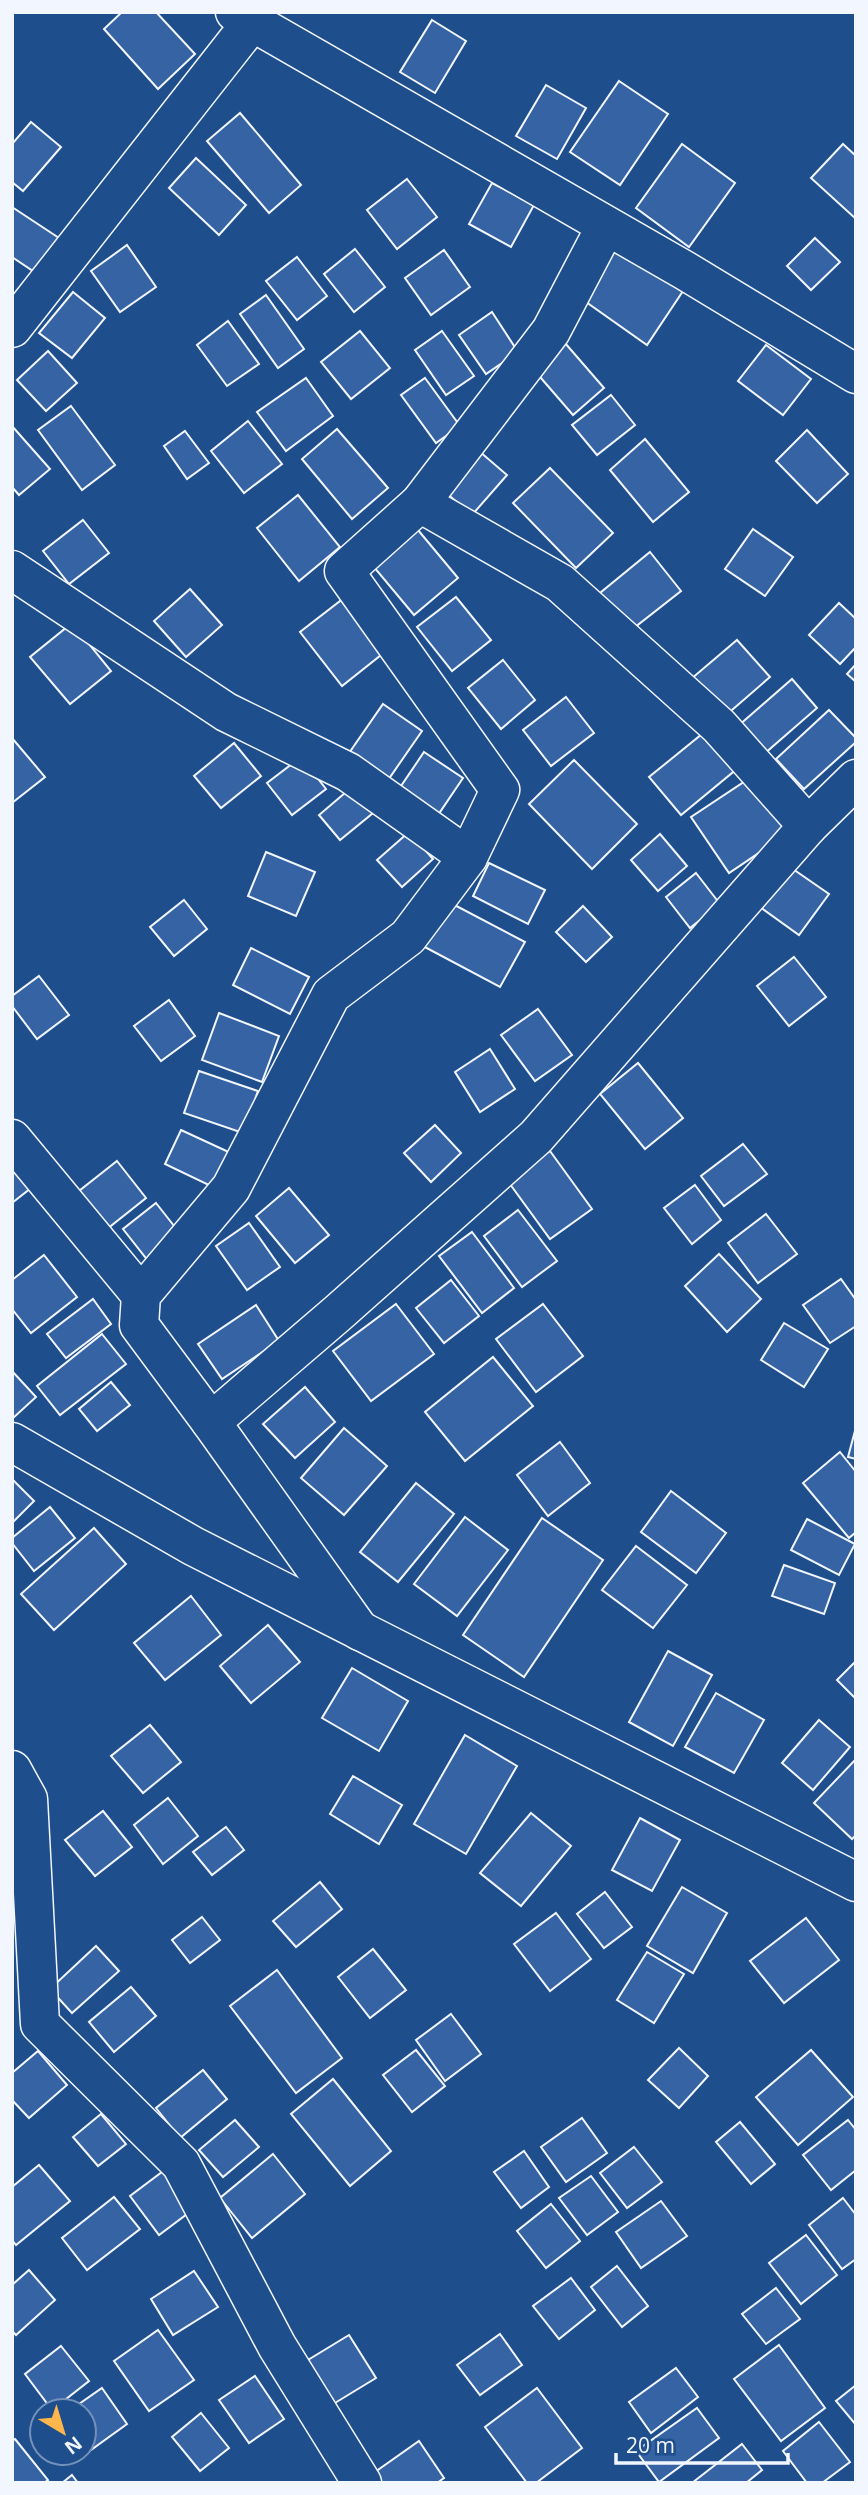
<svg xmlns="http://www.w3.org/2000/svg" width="868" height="2495" font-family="'Open Sans',sans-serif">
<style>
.building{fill:#3563a3;stroke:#f2f6ff;stroke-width:2}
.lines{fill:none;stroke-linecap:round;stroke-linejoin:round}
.street-casing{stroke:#f2f6ff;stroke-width:41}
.street{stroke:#1f4e8c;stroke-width:38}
</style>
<rect width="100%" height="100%" fill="#1f4e8c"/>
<g class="building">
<polygon points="122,12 156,12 195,54 158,89 104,29"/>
<polygon points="432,20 466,41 435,93 400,72"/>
<polygon points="619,81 668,114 620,185 570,152"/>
<polygon points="546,85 586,108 557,159 516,136"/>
<polygon points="240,113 301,185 269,213 207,141"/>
<polygon points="31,122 61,147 23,191 12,182 12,144"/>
<polygon points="682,144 735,183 689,247 636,208"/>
<polygon points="843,144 856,156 856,219 811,178"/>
<polygon points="196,158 246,205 219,235 169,188"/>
<polygon points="407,179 437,217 397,249 367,210"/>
<polygon points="492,183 534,205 511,247 469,224"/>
<polygon points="12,207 59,238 36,273 12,257"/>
<polygon points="815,238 840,262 811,290 787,266"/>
<polygon points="127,245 156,287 120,312 91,271"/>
<polygon points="614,245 683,291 647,345 579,297"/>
<polygon points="355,249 385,287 354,312 324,274"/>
<polygon points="444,250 470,287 431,315 405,278"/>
<polygon points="297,257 327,296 297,320 266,281"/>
<polygon points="73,292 105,318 72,358 39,333"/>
<polygon points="266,295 304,349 278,368 240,314"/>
<polygon points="492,312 518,352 486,374 459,335"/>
<polygon points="228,321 259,364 227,386 197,345"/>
<polygon points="360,331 390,368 351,399 321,362"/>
<polygon points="442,331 474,376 446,395 415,350"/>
<polygon points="565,343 604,388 573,415 534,370"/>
<polygon points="766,345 811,379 783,415 738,381"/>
<polygon points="48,351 77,383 46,411 17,380"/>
<polygon points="306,378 333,416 286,451 257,412"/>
<polygon points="425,378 460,426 436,443 401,395"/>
<polygon points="611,395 635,425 597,455 572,425"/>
<polygon points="71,406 115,465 82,490 38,430"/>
<polygon points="248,421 282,464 244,493 211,451"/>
<polygon points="12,426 50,469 19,495 12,487"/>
<polygon points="337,429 388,488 352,519 302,459"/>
<polygon points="807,430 848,474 817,503 776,461"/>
<polygon points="185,431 209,463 187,479 164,446"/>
<polygon points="645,439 689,492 653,522 610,470"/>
<polygon points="472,445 507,475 472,515 438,486"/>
<polygon points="550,468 613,533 576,568 513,503"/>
<polygon points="298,495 340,547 299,581 257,528"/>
<polygon points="83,520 109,553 69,584 43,551"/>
<polygon points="753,529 793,557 765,596 725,569"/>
<polygon points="418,530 458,578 414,615 373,566"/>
<polygon points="650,552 681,591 630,631 600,593"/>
<polygon points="190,589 222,625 186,657 154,621"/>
<polygon points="456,597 491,640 452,671 417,627"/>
<polygon points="344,598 386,651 342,686 300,632"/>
<polygon points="839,603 856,619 856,647 840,664 809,635"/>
<polygon points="72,623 111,671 70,704 30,657"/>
<polygon points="737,640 770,677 725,716 691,679"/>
<polygon points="503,660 535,700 501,729 468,688"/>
<polygon points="856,664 856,682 847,674"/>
<polygon points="792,679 817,708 764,754 738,726"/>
<polygon points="566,697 594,733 551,766 523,730"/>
<polygon points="383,704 422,731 386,783 347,756"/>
<polygon points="829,710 856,738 856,742 804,789 776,759"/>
<polygon points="707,730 738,768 681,815 649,777"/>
<polygon points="12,738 45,777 12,803"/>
<polygon points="234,743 261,776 221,808 194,776"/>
<polygon points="424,752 463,778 438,815 399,789"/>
<polygon points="301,757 326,789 292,815 267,783"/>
<polygon points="574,760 637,824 592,869 529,804"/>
<polygon points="753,776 790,832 729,873 691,817"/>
<polygon points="352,787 373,813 340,840 319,815"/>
<polygon points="409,832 433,859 402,887 377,860"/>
<polygon points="660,834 687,866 658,891 631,860"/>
<polygon points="266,852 315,872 296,916 248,896"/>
<polygon points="489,863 545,890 528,924 473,896"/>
<polygon points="790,867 829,894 799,935 760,907"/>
<polygon points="696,873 720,904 690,928 666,897"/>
<polygon points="184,900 207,929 174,956 150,927"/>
<polygon points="445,900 525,942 500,987 421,945"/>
<polygon points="583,906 612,937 586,962 556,932"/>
<polygon points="251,948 309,977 290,1014 233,985"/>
<polygon points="794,957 826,997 789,1026 757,986"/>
<polygon points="39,976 69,1015 37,1039 12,1006 12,996"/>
<polygon points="169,1000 195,1036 161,1061 134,1026"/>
<polygon points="538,1009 572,1055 535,1081 501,1035"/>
<polygon points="219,1013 279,1036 262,1082 202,1060"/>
<polygon points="490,1049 515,1089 480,1112 455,1072"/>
<polygon points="638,1063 683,1118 645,1149 600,1094"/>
<polygon points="199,1071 258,1091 243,1133 184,1113"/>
<polygon points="435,1125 461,1153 431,1182 404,1153"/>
<polygon points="181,1130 233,1154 217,1189 165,1164"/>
<polygon points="743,1144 767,1174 724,1206 701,1176"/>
<polygon points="550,1151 592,1209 550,1239 507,1180"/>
<polygon points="117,1161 146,1198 107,1229 79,1191"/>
<polygon points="12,1164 31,1188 12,1203"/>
<polygon points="695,1185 721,1220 692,1244 664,1208"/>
<polygon points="289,1188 329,1235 295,1263 256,1216"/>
<polygon points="156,1203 182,1236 149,1262 123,1229"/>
<polygon points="518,1210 557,1261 522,1287 484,1236"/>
<polygon points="766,1214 797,1254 758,1283 728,1243"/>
<polygon points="249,1223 280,1267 247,1290 216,1246"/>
<polygon points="472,1232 514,1288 482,1313 439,1256"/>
<polygon points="719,1254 761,1299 727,1332 685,1286"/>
<polygon points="44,1255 77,1297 31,1333 12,1309 12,1280"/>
<polygon points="841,1279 856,1300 856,1326 830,1343 803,1305"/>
<polygon points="451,1280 479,1316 444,1343 416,1308"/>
<polygon points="93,1299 111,1324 66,1358 47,1334"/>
<polygon points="396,1304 434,1354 371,1401 333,1351"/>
<polygon points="543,1304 583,1356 536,1392 496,1339"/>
<polygon points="256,1305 279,1341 222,1379 198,1344"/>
<polygon points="784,1323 828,1349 804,1387 761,1360"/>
<polygon points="102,1334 126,1364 60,1415 37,1386"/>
<polygon points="493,1357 533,1406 465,1461 425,1412"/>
<polygon points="12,1371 36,1397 12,1419"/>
<polygon points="111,1382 130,1405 97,1431 79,1409"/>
<polygon points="305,1387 335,1422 295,1458 263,1424"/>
<polygon points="856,1427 856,1459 848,1457"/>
<polygon points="344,1428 387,1466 344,1515 301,1478"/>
<polygon points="560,1442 590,1483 548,1516 517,1475"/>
<polygon points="840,1452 856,1472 856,1532 849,1538 803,1483"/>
<polygon points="12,1479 34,1501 12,1523"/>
<polygon points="416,1483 454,1514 398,1582 360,1552"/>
<polygon points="671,1491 726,1533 696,1573 641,1532"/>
<polygon points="50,1507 75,1538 34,1571 12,1543 12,1538"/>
<polygon points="465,1517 508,1550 457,1616 414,1584"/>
<polygon points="542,1518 603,1560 524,1677 463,1635"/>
<polygon points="807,1519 855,1544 839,1575 791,1550"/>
<polygon points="94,1528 126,1564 54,1630 21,1594"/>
<polygon points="636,1546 687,1585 653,1628 602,1590"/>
<polygon points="784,1565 835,1583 824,1614 772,1596"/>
<polygon points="191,1596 221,1635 165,1680 134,1643"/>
<polygon points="268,1625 300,1662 251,1703 220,1666"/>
<polygon points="668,1651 712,1675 673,1746 629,1722"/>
<polygon points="856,1661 856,1699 837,1680"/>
<polygon points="352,1668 408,1701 379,1751 322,1718"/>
<polygon points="716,1693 764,1720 734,1773 685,1747"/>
<polygon points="819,1720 850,1747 813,1790 782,1763"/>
<polygon points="150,1725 181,1762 143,1793 111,1756"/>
<polygon points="465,1735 517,1766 466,1854 414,1824"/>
<polygon points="856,1759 856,1835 852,1839 814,1803"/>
<polygon points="353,1776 402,1805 379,1844 330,1814"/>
<polygon points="168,1798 198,1836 163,1864 134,1825"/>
<polygon points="103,1811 132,1847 95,1876 65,1840"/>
<polygon points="531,1813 571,1846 521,1906 480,1873"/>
<polygon points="640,1818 680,1840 652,1891 612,1870"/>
<polygon points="226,1827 244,1850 212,1875 193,1852"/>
<polygon points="320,1882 342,1909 296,1947 273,1921"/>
<polygon points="682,1887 727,1913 693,1973 647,1946"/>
<polygon points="605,1892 632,1927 604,1948 577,1914"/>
<polygon points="556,1913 591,1959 550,1991 514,1944"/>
<polygon points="202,1917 220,1940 190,1963 172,1940"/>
<polygon points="806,1918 839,1960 784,2003 750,1961"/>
<polygon points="96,1946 119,1971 72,2013 50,1989"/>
<polygon points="373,1949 406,1990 370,2018 338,1977"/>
<polygon points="647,1952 684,1974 654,2023 617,2000"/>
<polygon points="277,1970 342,2058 296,2093 230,2006"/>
<polygon points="131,1987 156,2016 114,2052 89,2022"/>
<polygon points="451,2014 481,2054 445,2081 416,2040"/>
<polygon points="679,2048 708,2076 679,2108 648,2080"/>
<polygon points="416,2050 445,2086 412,2112 383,2075"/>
<polygon points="811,2050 853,2097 798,2145 756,2097"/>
<polygon points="38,2051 67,2085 29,2118 12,2100 12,2073"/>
<polygon points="203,2070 227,2099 180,2138 156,2108"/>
<polygon points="333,2079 391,2151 350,2186 291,2114"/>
<polygon points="101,2114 126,2144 98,2166 73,2137"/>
<polygon points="582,2118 607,2153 566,2182 541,2147"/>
<polygon points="235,2120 259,2147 223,2177 199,2150"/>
<polygon points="848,2120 856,2130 856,2170 831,2190 803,2155"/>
<polygon points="740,2122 775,2164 751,2184 716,2142"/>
<polygon points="634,2147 662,2182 627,2208 600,2173"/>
<polygon points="524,2151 549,2187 521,2208 494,2172"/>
<polygon points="273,2154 305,2194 252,2238 220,2198"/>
<polygon points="39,2165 70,2201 16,2245 12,2240 12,2187"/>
<polygon points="166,2169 195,2208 159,2235 130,2196"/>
<polygon points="591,2176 618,2212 587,2235 559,2198"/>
<polygon points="114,2197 140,2229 87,2270 62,2238"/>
<polygon points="843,2198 856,2215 856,2259 842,2269 809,2225"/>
<polygon points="661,2201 687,2236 641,2268 616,2232"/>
<polygon points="551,2204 580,2241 546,2268 517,2231"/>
<polygon points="806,2235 837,2275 801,2304 769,2263"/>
<polygon points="617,2266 648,2306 622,2327 591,2287"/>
<polygon points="29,2270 55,2300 16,2335 12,2331 12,2285"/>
<polygon points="194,2271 218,2307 173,2335 151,2299"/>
<polygon points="571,2278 595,2310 559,2339 533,2306"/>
<polygon points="776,2288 800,2319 766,2344 742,2314"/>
<polygon points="158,2330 194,2380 149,2411 114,2361"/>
<polygon points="500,2334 522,2365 480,2395 457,2365"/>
<polygon points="349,2335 376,2378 330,2406 303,2363"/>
<polygon points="779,2345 825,2408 781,2441 734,2379"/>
<polygon points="61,2346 89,2381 52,2410 25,2374"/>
<polygon points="676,2368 698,2397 651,2433 629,2402"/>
<polygon points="255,2376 284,2419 249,2443 219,2400"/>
<polygon points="856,2385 856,2425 836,2401"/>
<polygon points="102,2388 127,2424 77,2460 72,2453 84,2453 84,2411 69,2411"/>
<polygon points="537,2388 582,2448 536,2483 527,2483 485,2427"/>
<polygon points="697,2408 719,2438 659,2482 636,2451"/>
<polygon points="201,2413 229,2448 200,2471 172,2437"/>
<polygon points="819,2422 850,2462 822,2483 807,2483 783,2451"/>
<polygon points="15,2439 48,2480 44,2483 12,2483 12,2441"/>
<polygon points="419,2441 444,2478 437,2483 382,2483 375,2472"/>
<polygon points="742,2444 762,2470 746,2483 692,2483"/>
<polygon points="72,2475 78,2483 62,2483"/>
</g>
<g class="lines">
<g class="street-casing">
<g id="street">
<polyline points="235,12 684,270 856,374"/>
<polyline points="12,328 252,22"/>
<polyline points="12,570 226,712 348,772 468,857"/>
<polyline points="808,826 856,779"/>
<polyline points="12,1139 141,1295"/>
<polyline points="211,1422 338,1313 536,1137 808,826 719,726 560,583 420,503"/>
<polyline points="12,1442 193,1546 856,1882"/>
<polyline points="360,1631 211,1422 139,1325 141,1295 231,1188 331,995 408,937 468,857 500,790 344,571 420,503 551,331 606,226"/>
<polyline points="12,1770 28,1799 40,2024 181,2164 277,2346 362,2483"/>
</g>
</g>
<use href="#street" class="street"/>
</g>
<rect width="868" height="2495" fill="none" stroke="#f2f6ff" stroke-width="28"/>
<g transform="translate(63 2432) rotate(142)"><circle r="33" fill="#1f4e8c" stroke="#7391ba" stroke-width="2"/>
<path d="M0-5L12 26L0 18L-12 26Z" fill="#ffb74d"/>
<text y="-10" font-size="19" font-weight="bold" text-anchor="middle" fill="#f2f6ff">N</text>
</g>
<path d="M616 2453v10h172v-10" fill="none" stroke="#f2f6ff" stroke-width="3.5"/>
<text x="626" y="2453" font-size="21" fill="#f2f6ff" stroke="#1f4e8c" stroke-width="5" paint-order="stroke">20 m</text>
</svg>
